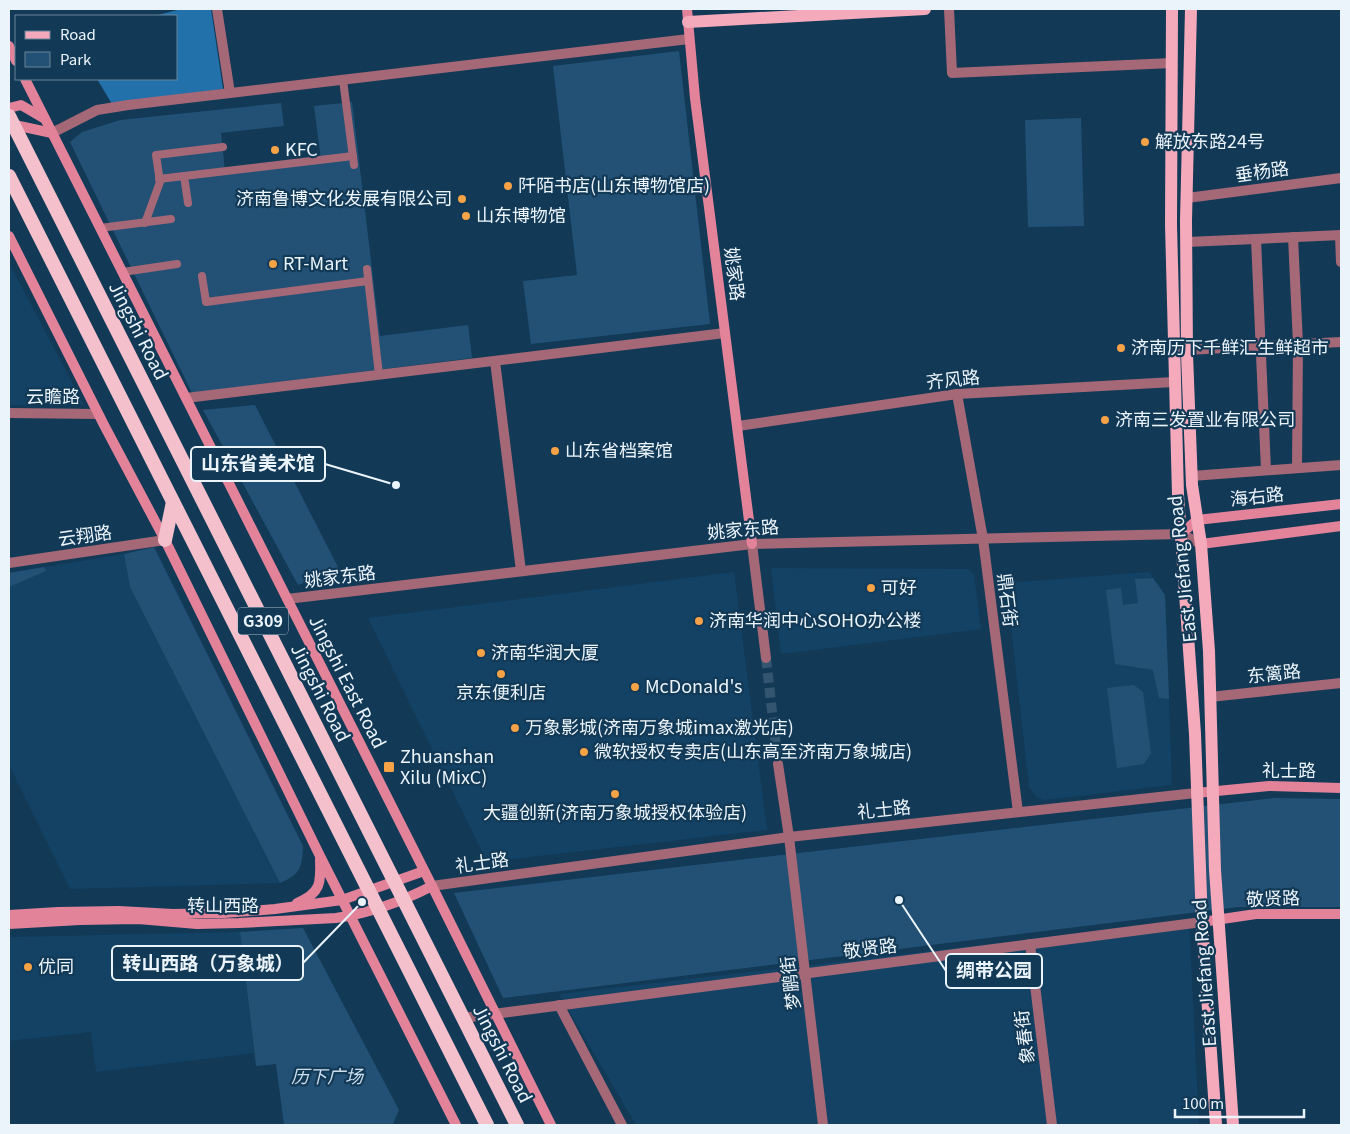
<svg xmlns="http://www.w3.org/2000/svg" width="1350" height="1134" font-family="Georgia,'Noto Sans SC',serif">
<style>
.built{fill:#134265}
.green{fill:#235175}
.forest{fill:#2371aa}
.lines{fill:none;stroke-linecap:round;stroke-linejoin:round}
.minor-tunnel{stroke:#33556f;stroke-width:10;stroke-dasharray:10 5;stroke-linecap:butt}
.pedestrian{stroke:#a56876;stroke-width:8}
.minor{stroke:#a56876;stroke-width:10}
.tertiary{stroke:#a56876;stroke-width:10}
.secondary{stroke:#e2839a;stroke-width:10}
.primary{stroke:#f5aabb;stroke-width:12}
.trunk{stroke:#f4c0cb;stroke-width:14}
.poi-dot{fill:#f6a247;stroke:#123956;stroke-width:2}
.labels{text-anchor:middle;stroke-width:4.5;stroke-linejoin:round;paint-order:stroke}
.shield{fill:#123956;stroke:#aabcca;stroke-width:1}
.shield-label{font-size:16px;font-weight:bold;fill:#ebf4fb}
.poi-label{font-size:18px;fill:#ebf4fb;stroke:#123956;text-anchor:start}
.street-label{font-size:18px;fill:#ebf4fb;stroke:#123956}
.park-label{font-size:18px;font-style:italic;fill:#ccdeee;stroke:#123956}
.leader{fill:none;stroke:#ebf4fb;stroke-width:2}
.callout-dot{fill:#ebf4fb;stroke:#123956;stroke-width:2}
.callout{fill:#123956;stroke:#ebf4fb;stroke-width:2}
.callout-label{font-size:19px;text-anchor:middle;font-weight:bold;fill:#ebf4fb}
</style>
<rect width="100%" height="100%" fill="#123956"/>
<g class="built">
<polygon points="9,263 84,405 9,405"/>
<polygon points="124,554 130,587 280,883 70,889 9,765 9,573"/>
<polygon points="771,568 968,569 974,574 981,629 781,654"/>
<polygon points="734,572 767,830 487,862 368,618"/>
<polygon points="1149,572 1165,595 1172,785 1044,800 1036,797 1029,787 1006,583"/>
<polygon points="1189,921 1199,1125 636,1125 559,994"/>
<polygon points="240,932 254,1053 96,1072 91,1032 9,1041 9,937"/>
</g>
<g class="green">
<polygon points="679,51 710,324 531,344 523,281 577,275 553,66"/>
<polygon points="352,102 380,336 468,325 472,358 192,393 70,142 82,132 120,120 281,103 284,126 221,133 225,171 321,160 314,106"/>
<polygon points="1081,118 1084,226 1028,227 1025,120"/>
<polygon points="255,405 339,569 298,585 203,410"/>
<path d="M 154,547 L 303,846 C 302,867 301,874 280,883 L 130,587 L 124,554 Z"/>
<polygon points="44,567 46,571 9,587 9,573"/>
<polygon points="1153,578 1165,595 1169,699 1159,698 1153,670 1115,664 1106,590 1121,588 1123,605 1138,603 1135,579"/>
<polygon points="1134,685 1143,692 1151,753 1144,764 1117,768 1107,688"/>
<polygon points="1274,798 1341,799 1341,907 1239,907 503,998 454,893"/>
<polygon points="303,928 399,1110 393,1124 284,1125 276,1064 256,1066 240,932"/>
</g>
<polygon class="forest" points="181,9 211,9 223,89 112,104 97,79 176,79 176,16 154,16"/>
<g class="lines">
<polyline class="minor-tunnel" points="766,658 778,764"/>
<g class="pedestrian">
<polyline points="343,80 354,165"/>
<polyline points="159,179 184,176"/>
<polyline points="188,203 184,176 353,156"/>
<polyline points="145,223 160,182 156,155 223,147"/>
<polyline points="100,228 171,219"/>
<polyline points="367,269 379,375"/>
<polyline points="123,272 177,264"/>
<polyline points="202,276 206,302 368,281"/>
</g>
<g class="minor">
<polyline points="949,9 952,73 1172,63"/>
<polyline points="1187,198 1341,178"/>
<polyline points="1340,235 1341,262"/>
<polyline points="1293,237 1298,344 1297,468"/>
<polyline points="1256,239 1266,470"/>
<polyline points="1187,242 1341,235"/>
<polyline points="1187,350 1341,342"/>
<polyline points="495,361 521,571"/>
<polyline points="186,398 725,333"/>
<polyline points="9,413 98,414"/>
<polyline points="738,426 957,394 1174,382"/>
<polyline points="1192,476 1341,465"/>
<polyline points="752,544 766,658"/>
<polyline points="9,563 165,540"/>
<polyline points="1210,697 1341,683"/>
<polyline points="778,764 789,837 823,1125"/>
</g>
<g class="tertiary">
<polyline points="217,9 230,93"/>
<polyline points="52,133 97,110 128,105 689,39"/>
<polyline points="957,394 983,539 1018,812"/>
<polyline points="287,599 752,544 1181,534 1201,544"/>
<polyline points="432,886 789,837 1196,793"/>
<polyline points="1030,944 1052,1125"/>
<polyline points="559,1005 622,1125"/>
<polyline points="463,1018 1202,922"/>
</g>
<g class="secondary">
<polyline points="687,9 695,98 752,544"/>
<polyline points="9,46 16,61"/>
<polyline points="25,79 432,886 551,1125"/>
<polyline points="9,108 21,105 45,119"/>
<polyline points="10,124 52,133"/>
<polyline points="9,236 104,425 165,540 320,856 456,1125"/>
<polyline points="1181,534 1197,520 1341,504"/>
<polyline points="1201,544 1341,526"/>
<polyline points="1196,793 1269,786 1341,788"/>
<path d="M 297,903 C 321,893 321,883 320,859"/>
<polyline points="9,915 58,912 119,911 173,914 224,913 275,909 342,900 424,871"/>
<polyline points="1202,922 1256,914 1341,914"/>
<path d="M 9,924 L 80,920 L 138,919 L 197,924 L 239,923 L 336,918 C 371,913 401,902 432,886"/>
</g>
<g class="primary">
<polyline points="1172,9 1171,225 1178,495 1195,734 1202,922 1216,1125"/>
<polyline points="1191,9 1186,220 1187,354 1192,485 1201,544 1209,651 1215,870 1233,1125"/>
<polyline points="688,22 925,9"/>
</g>
<g class="trunk">
<polyline points="9,116 517,1125"/>
<polyline points="9,176 487,1125"/>
<polyline points="165,540 173,502"/>
</g>
</g>
<g class="poi-dot">
<circle cx="1145" cy="142" r="5"/>
<circle cx="275" cy="150" r="5"/>
<circle cx="508" cy="186" r="5"/>
<circle cx="462" cy="199" r="5"/>
<circle cx="466" cy="216" r="5"/>
<circle cx="273" cy="264" r="5"/>
<circle cx="1121" cy="348" r="5"/>
<circle cx="1105" cy="420" r="5"/>
<circle cx="555" cy="451" r="5"/>
<circle cx="871" cy="588" r="5"/>
<circle cx="699" cy="621" r="5"/>
<circle cx="481" cy="653" r="5"/>
<circle cx="501" cy="674" r="5"/>
<circle cx="635" cy="687" r="5"/>
<circle cx="515" cy="728" r="5"/>
<circle cx="584" cy="752" r="5"/>
<rect x="383" y="761" width="12" height="12" rx="2.5"/>
<circle cx="615" cy="794" r="5"/>
<circle cx="28" cy="967" r="5"/>
</g>
<g class="labels">
<rect class="shield" x="238" y="607.5" width="50" height="27" rx="4"/>
<g class="shield-label">
<text x="263" y="627">G309</text>
</g>
<g class="poi-label">
<text x="1155" y="148">解放东路24号</text>
<text x="285" y="156">KFC</text>
<text x="518" y="192">阡陌书店(山东博物馆店)</text>
<text x="452" y="205" text-anchor="end">济南鲁博文化发展有限公司</text>
<text x="476" y="222">山东博物馆</text>
<text x="283" y="270">RT-Mart</text>
<text x="1131" y="354">济南历下千鲜汇生鲜超市</text>
<text x="1115" y="426">济南三发置业有限公司</text>
<text x="565" y="457">山东省档案馆</text>
<text x="881" y="594">可好</text>
<text x="709" y="627">济南华润中心SOHO办公楼</text>
<text x="491" y="659">济南华润大厦</text>
<text x="645" y="693">McDonald's</text>
<text x="501" y="699" text-anchor="middle">京东便利店</text>
<text x="525" y="734">万象影城(济南万象城imax激光店)</text>
<text x="594" y="758">微软授权专卖店(山东高至济南万象城店)</text>
<text x="400" y="763">Zhuanshan<tspan x="400" dy="21">Xilu (MixC)</tspan></text>
<text x="615" y="819" text-anchor="middle">大疆创新(济南万象城授权体验店)</text>
<text x="38" y="973">优同</text>
</g>
<g class="street-label">
<text transform="translate(1262 172) rotate(-8)" y="6">垂杨路</text>
<text transform="translate(734 274) rotate(83)" y="6">姚家路</text>
<text transform="translate(138 331) rotate(63)" y="6">Jingshi Road</text>
<text transform="translate(953 380) rotate(-6)" y="6">齐风路</text>
<text x="53" y="403">云瞻路</text>
<text transform="translate(1257 497) rotate(-6)" y="6">海右路</text>
<text transform="translate(743 530) rotate(-5)" y="6">姚家东路</text>
<text transform="translate(85 536) rotate(-8)" y="6">云翔路</text>
<text transform="translate(1183 569) rotate(-96)" y="6">East Jiefang Road</text>
<text transform="translate(340 577) rotate(-7)" y="6">姚家东路</text>
<text transform="translate(1007 600) rotate(83)" y="6">鼎石街</text>
<text transform="translate(1274 674) rotate(-6)" y="6">东篱路</text>
<text transform="translate(347 682) rotate(63)" y="6">Jingshi East Road</text>
<text transform="translate(320 693) rotate(63)" y="6">Jingshi Road</text>
<text x="1289" y="777">礼士路</text>
<text transform="translate(884 810) rotate(-6)" y="6">礼士路</text>
<text transform="translate(482 863) rotate(-8)" y="6">礼士路</text>
<text transform="translate(1273 899) rotate(-2)" y="6">敬贤路</text>
<text x="223" y="912">转山西路</text>
<text transform="translate(870 949) rotate(-7)" y="6">敬贤路</text>
<text transform="translate(1205 973) rotate(-94)" y="6">East Jiefang Road</text>
<text transform="translate(791 983) rotate(-97)" y="6">梦鹏街</text>
<text transform="translate(1025 1037) rotate(-97)" y="6">象春街</text>
<text transform="translate(502 1054) rotate(63)" y="6">Jingshi Road</text>
</g>
<g class="park-label">
<text x="327" y="1083">历下广场</text>
</g>
</g>
<path class="leader" d="M396 485L325 464M362 902L303 963M899 900L946 971"/>
<g class="callout-dot">
<circle cx="396" cy="485" r="5"/>
<circle cx="362" cy="902" r="5"/>
<circle cx="899" cy="900" r="5"/>
</g>
<g class="callout">
<rect x="191" y="447" width="134" height="34" rx="5"/>
<rect x="112" y="946" width="191" height="34" rx="5"/>
<rect x="946" y="954" width="96" height="34" rx="5"/>
</g>
<g class="callout-label">
<text x="258" y="470">山东省美术馆</text>
<text x="208" y="970">转山西路（万象城）</text>
<text x="994" y="977">绸带公园</text>
</g>
<rect width="1350" height="1134" fill="none" stroke="#ebf4fb" stroke-width="20"/>
<rect x="15" y="15" width="162" height="65" fill="#123956" stroke="#698498"/>
<rect x="25" y="31" width="25" height="8" fill="#f5aabb" stroke="#698498"/>
<text x="60" y="40" font-size="15" fill="#ebf4fb">Road</text>
<rect x="25" y="52" width="25" height="15" fill="#235175" stroke="#698498"/>
<text x="60" y="65" font-size="15" fill="#ebf4fb">Park</text>
<path d="M1175 1109v8h129v-8" fill="none" stroke="#ebf4fb" stroke-width="2.5"/>
<text x="1182" y="1109" font-size="15" fill="#ebf4fb" stroke="#123956" stroke-width="4" paint-order="stroke">100 m</text>
</svg>
